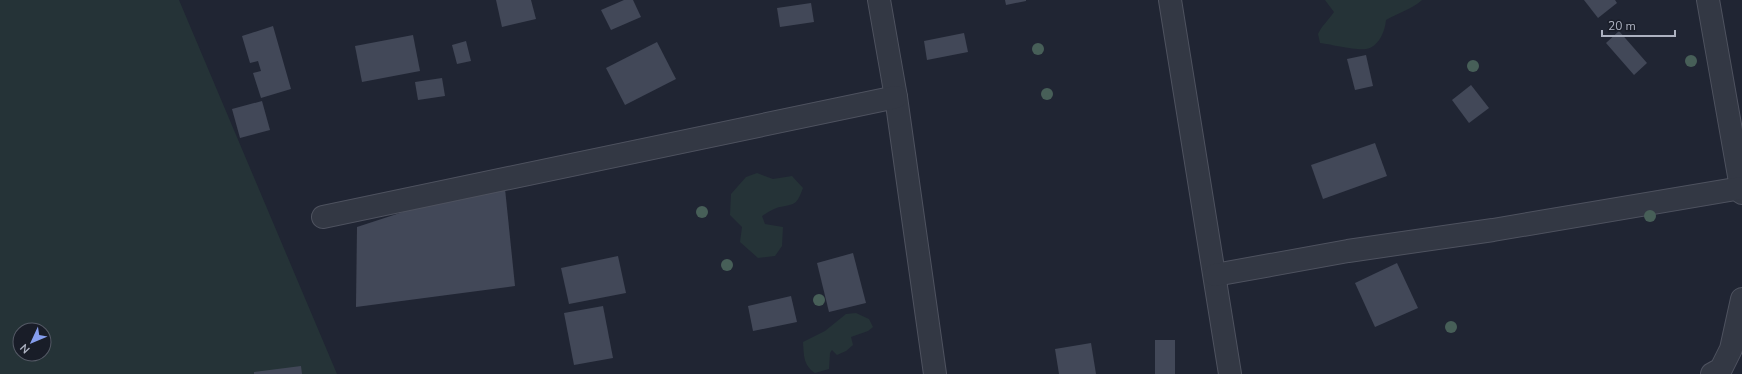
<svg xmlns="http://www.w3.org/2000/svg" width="1742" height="374" font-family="'Nunito Sans',sans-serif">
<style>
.green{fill:#253337;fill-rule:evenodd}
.building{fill:#424858}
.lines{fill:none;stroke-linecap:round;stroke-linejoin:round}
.minor-casing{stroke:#4e525f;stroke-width:24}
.minor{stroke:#333844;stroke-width:22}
.tree{fill:#475f58}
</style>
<rect width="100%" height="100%" fill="#202533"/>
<g class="green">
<path d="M 0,0 L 179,0 L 337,374 L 0,374 ZM 20,330 L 44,330 L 44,354 L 20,354 Z"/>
<path d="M 1325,0 L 1422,0 C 1412,9 1398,13 1386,20 C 1385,31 1379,47 1366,49 C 1358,51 1329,44 1320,43 L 1318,34 C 1323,24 1328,21 1334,12 Z"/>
<path d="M 757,173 L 773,179 L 792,176 L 803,188 C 797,204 796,204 780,207 C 774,208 767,213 762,216 L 765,224 L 783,227 L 782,246 L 775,256 L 758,258 L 740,242 L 742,227 L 730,215 L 731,194 L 746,177 Z"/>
<path d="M 856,313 L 869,319 L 873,327 L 868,331 L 851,337 L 853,345 L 846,351 L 837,355 L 832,350 L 830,353 L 829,369 L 815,373 C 803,365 804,355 803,342 L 825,331 L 846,314 Z"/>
</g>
<g class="building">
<polygon points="496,0 531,0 536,19 502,27"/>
<polygon points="624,0 633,0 641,17 611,30 601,10"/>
<polygon points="1005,0 1026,0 1026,1 1006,5"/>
<polygon points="1584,0 1615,0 1617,3 1598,18"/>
<polygon points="811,3 814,22 780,27 777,8"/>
<polygon points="273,26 291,89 261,98 253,73 261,71 258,61 250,63 242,36"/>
<polygon points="1619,31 1647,63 1634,75 1606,43"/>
<polygon points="964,33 968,52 927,60 924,41"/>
<polygon points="413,35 420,71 362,82 355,46"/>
<polygon points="466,41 471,61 457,64 452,45"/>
<polygon points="657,42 676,79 625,105 606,68"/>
<polygon points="1366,55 1373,86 1355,90 1347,59"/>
<polygon points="442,78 445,96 418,100 415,82"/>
<polygon points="1471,85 1489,108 1469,123 1452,100"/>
<polygon points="262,101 270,130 240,138 232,109"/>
<polygon points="1375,143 1387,176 1323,199 1311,165"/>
<polygon points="504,179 515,286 356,307 357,227"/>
<polygon points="853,253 866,303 829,312 817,263"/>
<polygon points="618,256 626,293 569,304 561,268"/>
<polygon points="1397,263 1418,308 1375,327 1355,283"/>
<polygon points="791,296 797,322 753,331 748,306"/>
<polygon points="603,306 613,358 574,365 564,313"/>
<rect x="1155" y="340" width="20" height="34"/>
<polygon points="1091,343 1096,374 1059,374 1055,349"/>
<polygon points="301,366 302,374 254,374 254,372"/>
</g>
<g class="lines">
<g class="minor-casing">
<g id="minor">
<polyline points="879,0 896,97 935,374"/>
<polyline points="1170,0 1230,374"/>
<polyline points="1708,0 1742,193"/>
<polyline points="323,217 896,97"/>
<polyline points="1215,275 1348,251 1493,230 1741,188"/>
<polyline points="1712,374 1721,369 1731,349 1742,299"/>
</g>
</g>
<use href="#minor" class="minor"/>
</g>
<g class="tree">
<circle cx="1038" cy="49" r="6"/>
<circle cx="1691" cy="61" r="6"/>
<circle cx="1473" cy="66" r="6"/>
<circle cx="1047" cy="94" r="6"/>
<circle cx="702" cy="212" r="6"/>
<circle cx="1650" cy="216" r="6"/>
<circle cx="727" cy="265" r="6"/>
<circle cx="819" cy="300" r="6"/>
<circle cx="1451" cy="327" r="6"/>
</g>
<g transform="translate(32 342) rotate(226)"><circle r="19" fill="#191d28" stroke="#545965"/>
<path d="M0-3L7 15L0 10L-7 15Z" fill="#869eee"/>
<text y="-6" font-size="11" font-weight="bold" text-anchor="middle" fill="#adb2c1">N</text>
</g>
<path d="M1602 30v6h73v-6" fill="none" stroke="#adb2c1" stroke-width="2"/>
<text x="1608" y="30" font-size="12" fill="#adb2c1" stroke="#191d28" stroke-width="3" paint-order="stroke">20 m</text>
</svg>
